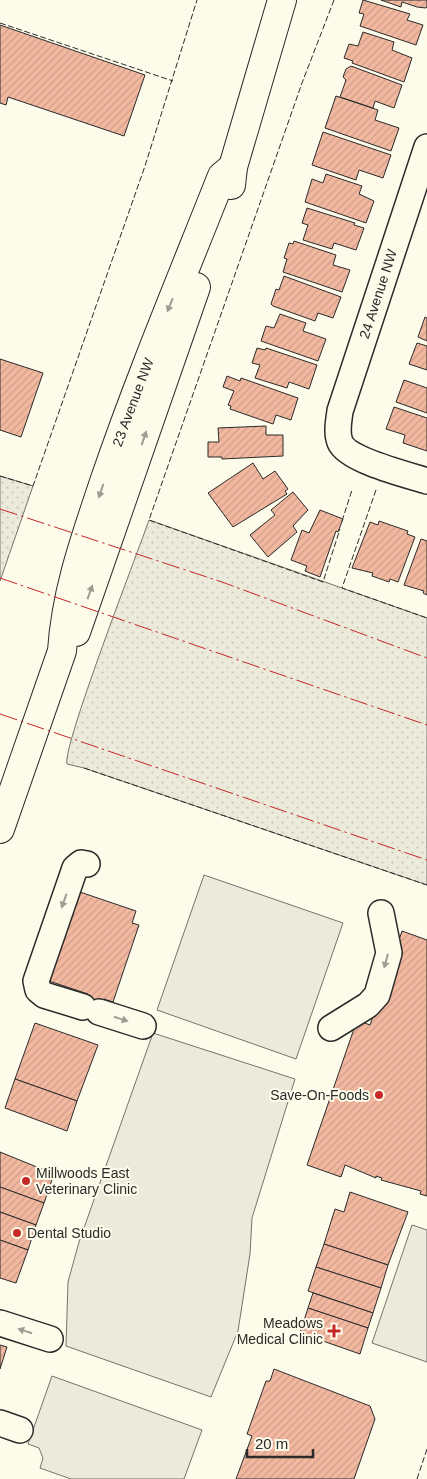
<svg xmlns="http://www.w3.org/2000/svg" width="427" height="1479" font-family="Arial,sans-serif">
<style>
.park{fill:url(#park-dots);stroke:#74746e}
.parking{fill:#eceadb;stroke:#74746e}
.building{fill:url(#building-hatch);stroke:#2b2b2b}
.lines{fill:none;stroke-linecap:round;stroke-linejoin:round}
.minor-casing{stroke:#2b2b2b;stroke-width:28}
.major-casing{stroke:#2b2b2b;stroke-width:30}
.minor{stroke:#fdfbea;stroke-width:25}
.major{stroke:#fdfbea;stroke-width:28}
.fence{stroke:#2b2b2b;stroke-width:1;stroke-dasharray:6 2.5;stroke-linecap:butt}
.power{stroke:#c62828;stroke-width:1;stroke-dasharray:18 4 2.5 4;stroke-linecap:butt}
.oneway{fill:#9e9d94}
.poi-dot{fill:#c62828;stroke:#fdfbea;stroke-width:2}
.labels{text-anchor:middle;stroke-width:4;stroke-linejoin:round;paint-order:stroke}
.street-label{font-size:14px;fill:#2b2b2b;stroke:#fdfbea}
.poi-label{font-size:14px;fill:#2b2b2b;stroke:#fdfbea;text-anchor:end}
</style>
<defs>
<pattern id="park-dots" width="8" height="8" patternUnits="userSpaceOnUse" patternTransform="scale(1.25)"><rect width="8" height="8" fill="#ecebdb"/><path d="M2 2h.1M6 6h.1" fill="none" stroke="#cbcabc" stroke-width="1.8" stroke-linecap="round"/></pattern>
<pattern id="building-hatch" width="6" height="6" patternUnits="userSpaceOnUse" patternTransform="scale(1.25)"><rect width="6" height="6" fill="#f2b8a0"/><path d="M-1 1l2-2M0 6l6-6M5 7l2-2" fill="none" stroke="#d09e8a"/></pattern>
</defs>
<rect width="100%" height="100%" fill="#fdfbea"/>
<g class="park">
<polygon points="0,476 33,486 0,581"/>
<path d="M 149,520 L 427,618 L 427,885 L 84,768 L 67,764 C 62,747 138,552 149,520 Z"/>
</g>
<g class="parking">
<polygon points="204,875 343,923 296,1059 157,1010"/>
<polygon points="153,1033 295,1079 252,1218 250,1254 238,1331 211,1397 66,1346 68,1282 79,1242"/>
<polygon points="412,1225 427,1230 427,1362 372,1343"/>
<polygon points="52,1376 202,1430 184,1479 71,1479 40,1468 43,1458 39,1448 28,1444"/>
</g>
<g class="building">
<polygon points="363,0 410,14 407,20 423,25 416,45 360,26 364,14 359,13"/>
<polygon points="381,0 427,0 427,6 426,8 417,7 402,2 401,7"/>
<polygon points="0,25 145,75 124,136 8,97 6,105 0,103"/>
<polygon points="363,32 394,42 392,50 412,58 404,82 352,63 353,61 344,58 349,44 358,46"/>
<polygon points="351,66 402,85 394,108 375,101 373,108 340,97 346,80 343,77 346,69"/>
<polygon points="336,96 378,110 375,120 399,128 391,151 325,128"/>
<polygon points="323,132 391,155 383,178 359,170 356,180 312,165"/>
<polygon points="326,174 362,186 359,194 374,201 366,223 305,202 312,179 323,183"/>
<polygon points="307,208 355,223 354,225 364,228 356,250 334,243 332,249 303,240 308,225 302,223"/>
<polygon points="294,241 336,255 333,265 350,270 342,292 283,272 287,259 284,258 289,243 293,244"/>
<polygon points="284,276 341,297 333,318 318,313 315,321 273,306 271,304 276,289 279,290"/>
<polygon points="280,314 306,323 303,331 326,339 318,361 261,341 266,326 274,328"/>
<polygon points="425,317 427,318 427,341 418,337"/>
<polygon points="417,343 427,346 427,370 409,364"/>
<polygon points="257,348 265,350 266,348 317,365 309,389 289,382 287,388 255,378 260,365 252,363"/>
<polygon points="0,359 43,373 21,437 0,430"/>
<polygon points="227,376 240,381 241,378 298,398 291,420 276,415 273,424 230,409 231,406 228,405 234,391 223,387"/>
<polygon points="404,380 427,388 427,413 396,402"/>
<polygon points="394,407 427,418 427,451 403,443 405,435 386,429"/>
<polygon points="266,426 266,435 283,435 283,456 222,459 222,457 208,457 208,442 219,442 218,428"/>
<polygon points="253,463 263,479 275,471 288,489 285,491 287,494 233,527 208,493"/>
<polygon points="293,492 308,510 293,526 297,532 268,557 250,535 275,515 271,510"/>
<polygon points="320,510 343,519 338,532 336,531 320,577 305,571 307,566 291,560 302,530 309,533"/>
<polygon points="379,521 408,531 407,534 415,537 398,582 390,579 389,582 372,576 373,573 352,568 370,522 378,525"/>
<polygon points="421,539 427,541 427,595 423,593 424,591 404,585"/>
<polygon points="77,891 136,911 132,923 139,925 113,1002 104,999 97,1017 82,1012 88,994 46,980"/>
<polygon points="402,931 427,940 427,1196 420,1194 421,1191 381,1180 382,1178 376,1176 376,1178 345,1165 341,1177 307,1165 357,1020 370,1025"/>
<polygon points="35,1023 98,1045 77,1101 15,1079"/>
<polygon points="15,1079 77,1101 67,1131 5,1108"/>
<polygon points="0,1152 54,1174 44,1203 0,1187"/>
<polygon points="0,1187 44,1203 36,1225 0,1212"/>
<polygon points="350,1192 408,1212 388,1265 324,1244 335,1209 344,1212"/>
<polygon points="0,1212 36,1225 28,1250 0,1240"/>
<polygon points="0,1240 28,1250 16,1283 0,1278"/>
<polygon points="324,1244 388,1265 381,1288 316,1267"/>
<polygon points="316,1267 381,1288 373,1313 308,1291"/>
<polygon points="313,1293 373,1313 368,1328 308,1308"/>
<polygon points="308,1308 368,1328 360,1354 300,1333"/>
<polygon points="0,1345 7,1347 0,1369"/>
<polygon points="274,1369 370,1406 375,1419 354,1479 236,1479 252,1436 247,1434 266,1381 270,1381"/>
</g>
<g class="lines">
<g class="minor-casing">
<g id="minor">
<path d="M 427,147 L 340,411 C 339,420 336,432 340,442 C 347,460 408,475 427,481"/>
<polyline points="83,1007 44,995 38,990 36,981 75,868 81,863 87,864"/>
<polyline points="99,1012 143,1026"/>
<polyline points="331,1028 368,1005 377,995 389,953 381,913"/>
<polyline points="0,1323 50,1339"/>
<polyline points="0,1423 20,1430"/>
</g>
</g>
<g class="major-casing">
<g id="major">
<polyline points="231,185 233,167 282,0"/>
<polyline points="76,632 196,287"/>
<path id="s1" d="M 0,829 L 62,651 C 66,590 86,536 105,479 C 140,377 182,277 222,176 L 233,167"/>
</g>
</g>
<use href="#minor" class="minor"/>
<use href="#major" class="major"/>
<g class="fence">
<polyline points="334,0 302,83 149,520 323,582 340,529"/>
<polyline points="0,23 173,81"/>
<polyline points="0,476 33,486 145,166 197,0"/>
<polyline points="376,490 342,588 427,618"/>
<polyline points="342,521 352,490"/>
<polyline points="84,768 427,885"/>
<polyline points="417,1479 427,1449"/>
</g>
<g class="power">
<polyline points="0,509 222,582 427,658"/>
<polyline points="0,578 427,725"/>
<polyline points="0,714 427,860"/>
</g>
</g>
<defs><path id="oneway-solid" d="M-6-.8H1V-3.2L6.5 0L1 3.2V.8H-6Z" transform="scale(1.25)"/></defs>
<g class="oneway">
<use href="#oneway-solid" transform="translate(170 305) rotate(112)"/>
<use href="#oneway-solid" transform="translate(144 438) rotate(-71)"/>
<use href="#oneway-solid" transform="translate(101 491) rotate(109)"/>
<use href="#oneway-solid" transform="translate(90 592) rotate(-70)"/>
<use href="#oneway-solid" transform="translate(64 901) rotate(110)"/>
<use href="#oneway-solid" transform="translate(386 961) rotate(105)"/>
<use href="#oneway-solid" transform="translate(121 1019) rotate(18)"/>
<use href="#oneway-solid" transform="translate(25 1331) rotate(-162)"/>
</g>
<g class="poi-dot">
<circle cx="379" cy="1095" r="5"/>
<circle cx="26" cy="1181" r="5"/>
<circle cx="17" cy="1233" r="5"/>
<path d="M331.5 1323.5h5v5h5v5h-5v5h-5v-5h-5v-5h5z"/>
</g>
<g class="labels">
<g class="street-label">
<text transform="translate(378 294) rotate(-72)" y="5">24 Avenue NW</text>
<text dy="5" stroke="none"><textPath href="#s1" startOffset="448">23 Avenue NW</textPath></text>
</g>
<g class="poi-label">
<text x="369" y="1100">Save-On-Foods</text>
<text x="36" y="1178" text-anchor="start">Millwoods East<tspan x="36" dy="16">Veterinary Clinic</tspan></text>
<text x="27" y="1238" text-anchor="start">Dental Studio</text>
<text x="323" y="1328">Meadows<tspan x="323" dy="16">Medical Clinic</tspan></text>
</g>
</g>
<path d="M247 1449v8h66v-8" fill="none" stroke="#2b2b2b" stroke-width="2.5"/>
<text x="255" y="1449" font-size="15" fill="#2b2b2b" stroke="#fdfbea" stroke-width="4" paint-order="stroke">20 m</text>
</svg>
